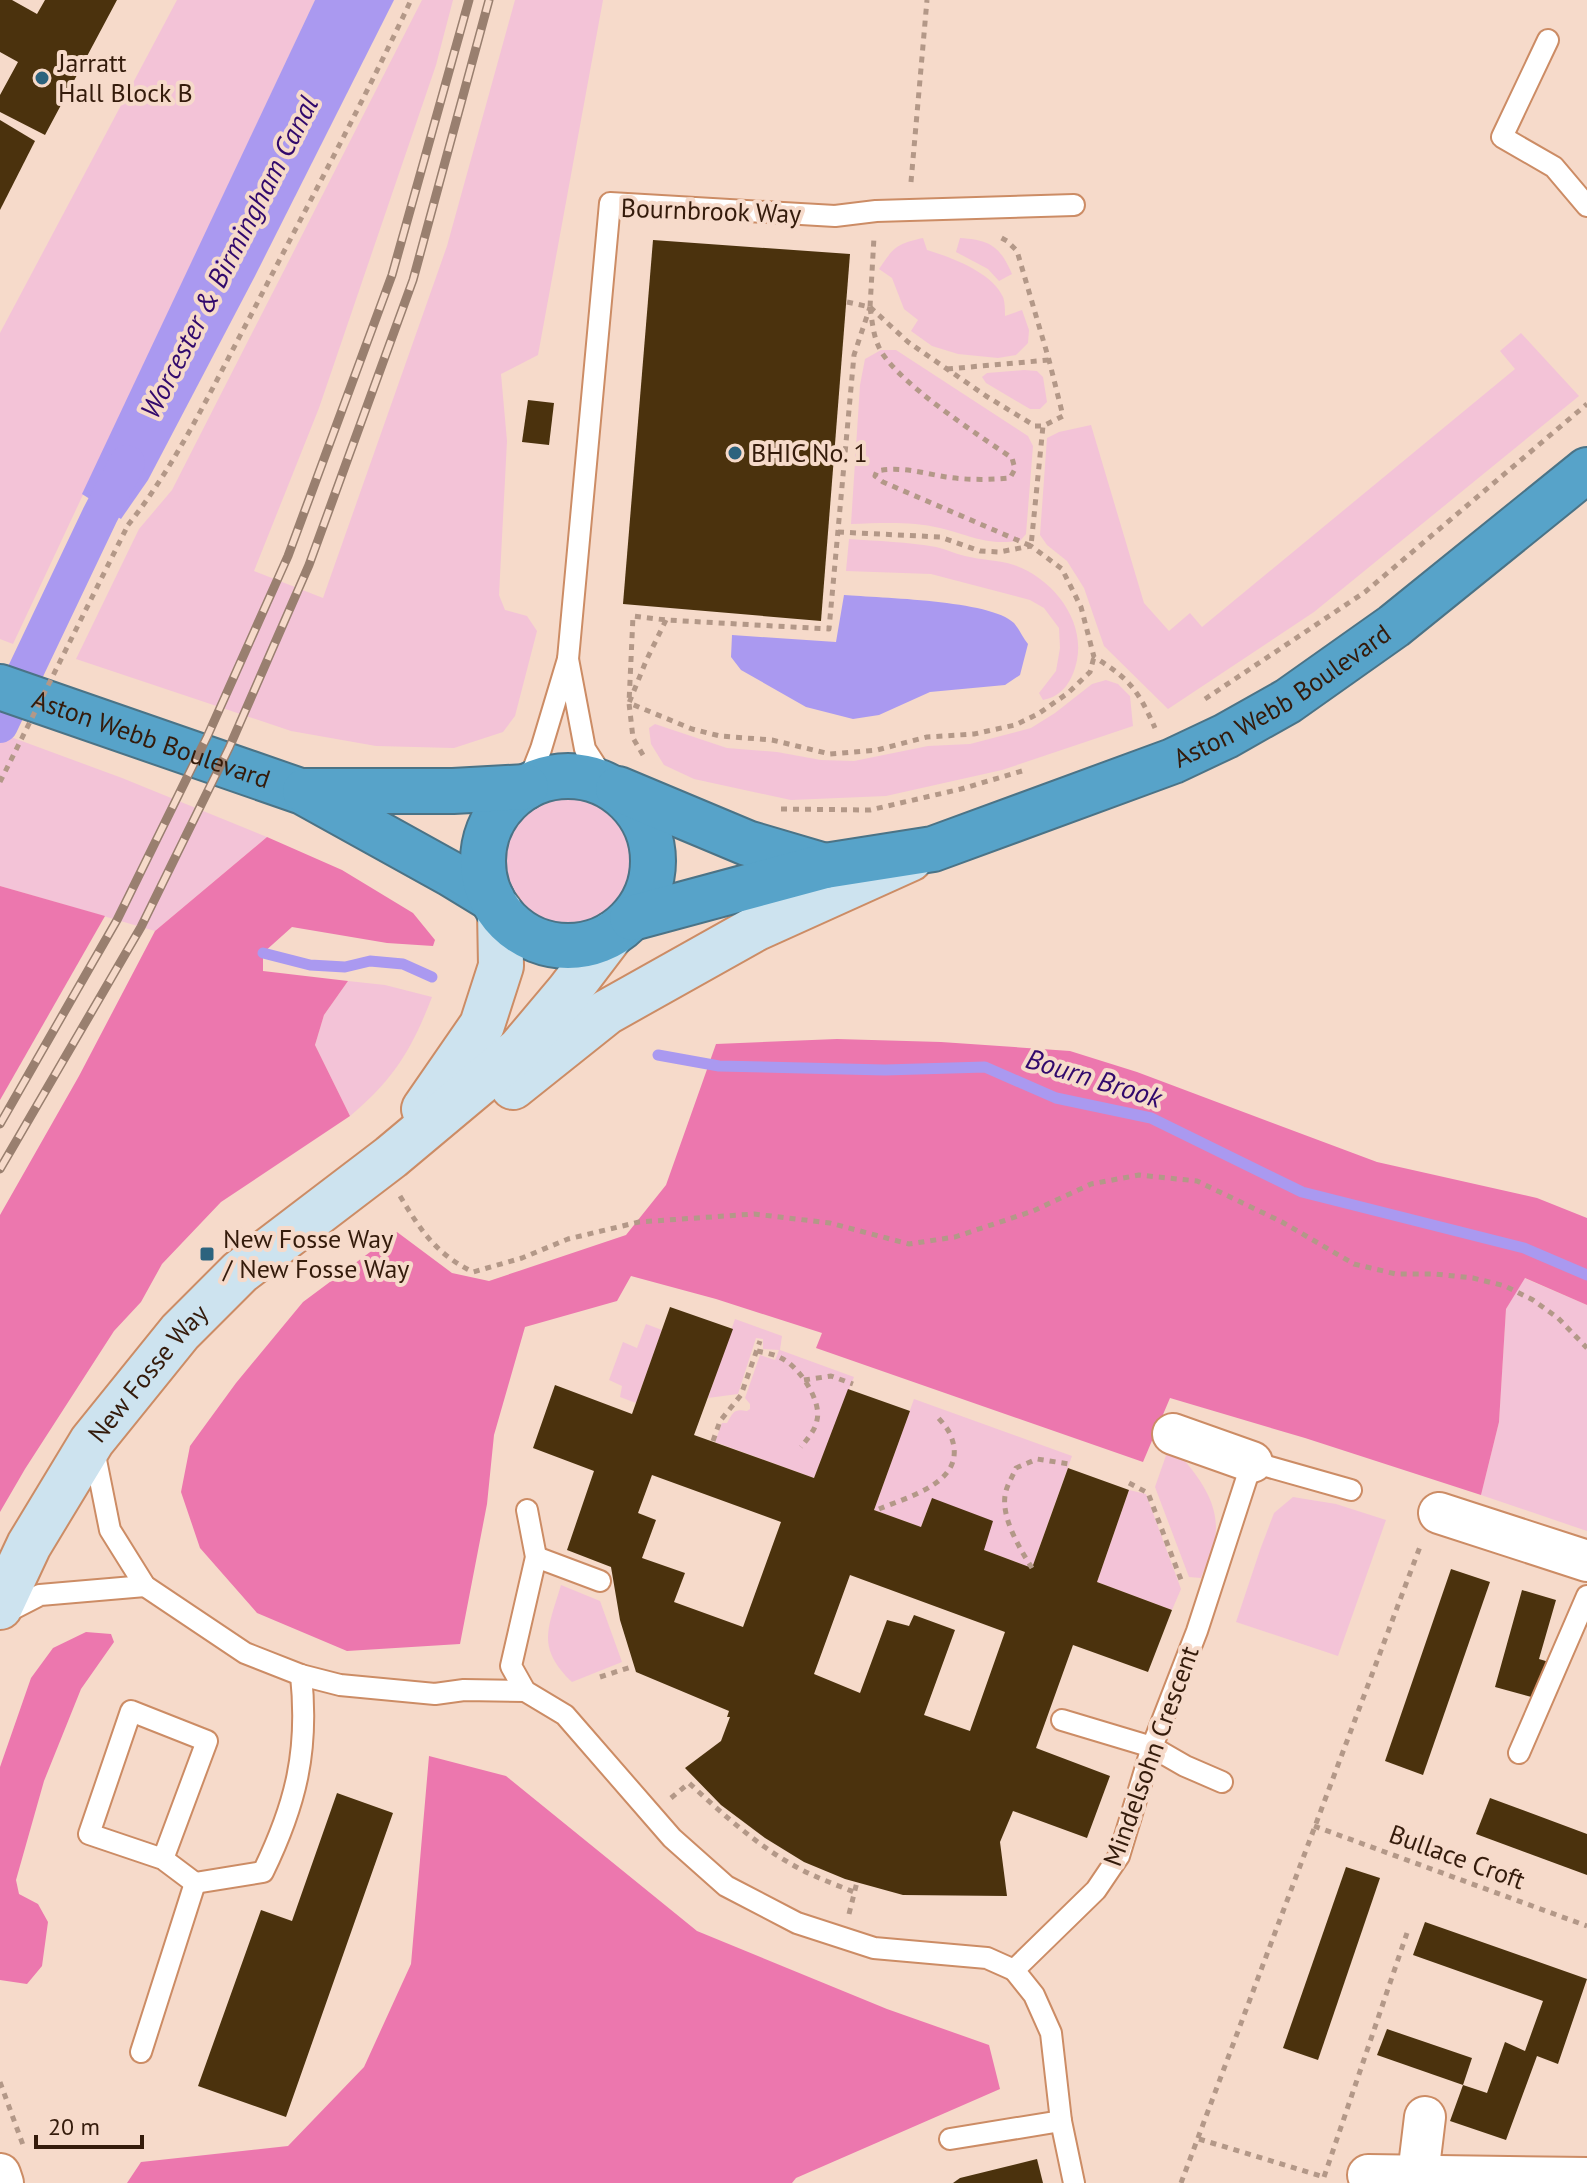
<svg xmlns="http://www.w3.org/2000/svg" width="1587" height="2183" font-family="'PT Sans',sans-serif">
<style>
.green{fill:#f3c3d7}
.forest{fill:#ec77ae}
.water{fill:#aa99f0}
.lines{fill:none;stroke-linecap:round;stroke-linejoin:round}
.stream{stroke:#aa99f0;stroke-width:11}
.canal{stroke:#aa99f0;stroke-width:36}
.building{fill:#4b320d;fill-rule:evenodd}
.lane-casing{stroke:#cc8c65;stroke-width:24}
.street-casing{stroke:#cc8c65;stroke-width:44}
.secondary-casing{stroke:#cc8c65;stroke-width:48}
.highway-casing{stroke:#4b7386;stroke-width:48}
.path{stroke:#b39888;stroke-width:5;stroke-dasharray:6 6;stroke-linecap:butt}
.lane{stroke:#fff;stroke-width:20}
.street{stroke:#fff;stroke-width:40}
.secondary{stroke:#cde3ef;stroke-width:44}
.highway{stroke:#57a3c9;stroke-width:44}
.rail-casing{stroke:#997f6f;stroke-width:9}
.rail{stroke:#f6daca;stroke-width:6;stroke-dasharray:18;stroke-linecap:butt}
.path-bridge{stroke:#b39888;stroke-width:5;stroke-dasharray:6 6;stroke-linecap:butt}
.poi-dot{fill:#2c637e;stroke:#f6daca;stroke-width:3}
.labels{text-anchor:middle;stroke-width:8;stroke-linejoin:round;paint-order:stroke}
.poi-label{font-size:26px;fill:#341b0b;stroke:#f6daca;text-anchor:start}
.street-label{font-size:26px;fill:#341b0b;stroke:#f6daca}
.water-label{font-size:28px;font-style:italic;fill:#31096c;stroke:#f6daca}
</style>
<rect width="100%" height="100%" fill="#f6daca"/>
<g class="green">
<polygon points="177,0 315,0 13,644 0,639 0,333"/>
<polygon points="422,0 453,0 436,65 319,408 254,571 323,598 447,246 515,0 603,0 538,355 501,374 507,441 499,595 505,610 527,616 537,631 515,716 503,732 454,748 376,746 291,731 76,659 139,529 172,490"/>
<path d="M 923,238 L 927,250 C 950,257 992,272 1003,297 C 1005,302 1005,311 1005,316 L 1022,310 L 1029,330 L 1028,343 L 1016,355 L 998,358 L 958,354 L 932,346 L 911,331 L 918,320 L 904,309 L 892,278 L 879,269 C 894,247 896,244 923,238 Z"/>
<path d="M 960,238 C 990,240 1000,246 1012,274 L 999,281 L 988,269 L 956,252 Z"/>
<polygon points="1521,333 1579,396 1314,612 1168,709 1104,646 1084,588 1067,561 1047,545 1040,535 1047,438 1059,432 1091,425 1144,603 1169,631 1190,613 1202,627 1515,369 1500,351"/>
<path d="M 881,350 L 896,350 L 1028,436 L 1033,446 L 1026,534 L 1020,541 C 983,545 973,536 940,528 C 912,521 880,523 851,524 L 860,385 L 865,359 Z"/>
<polygon points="1024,370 1037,371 1043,377 1047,402 1040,409 1030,409 986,383 982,377 987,373"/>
<path d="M 849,539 C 878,541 908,542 936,547 C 946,549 955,554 965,556 C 981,560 999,560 1014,565 C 1052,578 1085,619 1077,660 C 1073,679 1064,696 1043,700 L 1039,693 L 1056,671 L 1060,648 L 1059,628 L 1044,608 L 1030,600 L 931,574 L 846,571 Z"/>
<polygon points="1106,680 1118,684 1130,696 1133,726 1002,770 886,796 791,800 694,779 664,765 651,744 649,728 655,724 727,748 777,752 821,760 854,761 928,746 970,744 1031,728 1055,713 1092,684"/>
<polygon points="0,733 122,778 267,837 155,931 0,886"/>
<circle cx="568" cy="860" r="70"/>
<path d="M 348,981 L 385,985 L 432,997 C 412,1049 394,1079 350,1116 L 315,1045 L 324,1015 Z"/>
<polygon points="1524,1278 1587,1305 1587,1531 1481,1495 1499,1422 1506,1309"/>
<path d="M 735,1319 L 782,1336 L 780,1350 L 854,1377 L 814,1478 L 715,1442 L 722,1423 L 727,1423 C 734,1411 734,1409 747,1411 L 750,1409 L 750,1404 L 745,1398 L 760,1355 L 775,1360 L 779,1350 L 763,1349 L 763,1339 L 756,1338 L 738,1394 L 708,1398 Z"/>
<polygon points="646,1324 662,1330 636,1403 620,1397 622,1386 609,1380 623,1342 637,1348"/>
<polygon points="914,1399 1072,1456 1032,1568 984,1550 932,1498 921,1527 874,1510"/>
<path d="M 1170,1444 C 1194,1471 1224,1503 1214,1543 C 1211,1555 1205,1567 1201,1578 L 1189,1577 L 1155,1487 Z"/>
<polygon points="1129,1490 1146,1494 1181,1589 1172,1610 1097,1582"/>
<polygon points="1293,1497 1336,1504 1386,1520 1338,1656 1236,1622 1260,1550 1274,1513"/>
<path d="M 561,1585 L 600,1601 L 622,1662 L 572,1682 C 536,1647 548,1629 561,1585 Z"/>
</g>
<g class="forest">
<polygon points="267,837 342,870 413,913 435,940 433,946 387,943 292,927 263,953 263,971 348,981 324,1015 315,1045 350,1116 221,1202 162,1264 141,1302 114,1331 25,1469 0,1512 0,1215 79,1076 155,931"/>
<polygon points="0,886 105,916 0,1100"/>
<polygon points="837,1039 941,1042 1070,1051 1137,1072 1377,1162 1537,1198 1587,1218 1587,1305 1525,1278 1506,1309 1499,1422 1481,1495 1305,1438 1170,1398 1143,1462 816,1348 822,1333 716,1299 631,1276 617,1301 525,1327 494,1435 487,1504 460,1644 347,1651 257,1613 200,1548 181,1492 190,1446 236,1383 303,1302 397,1232 452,1273 489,1281 626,1235 666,1185 716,1044"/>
<polygon points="86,1632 111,1634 114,1642 81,1689 44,1781 16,1880 19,1894 38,1904 48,1922 42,1966 27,1984 0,1980 0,1767 31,1678 53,1648"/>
<polygon points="429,1756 506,1776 697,1931 887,2009 989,2045 1000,2089 796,2178 792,2183 127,2183 141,2162 288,2146 364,2067 411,1964"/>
</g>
<g class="water">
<polygon points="315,0 394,0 255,276 148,480 121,519 82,494"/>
<path d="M 844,595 C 880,598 991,600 1014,623 C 1019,629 1023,638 1028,644 L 1020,675 L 1005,685 L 930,692 L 879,715 L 853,719 L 806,707 L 741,670 L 731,657 L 732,635 L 836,642 Z"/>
</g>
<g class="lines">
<g class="stream">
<polyline points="263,953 310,965 345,967 370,961 403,964 432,977"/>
<polyline points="658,1055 719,1066 885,1070 985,1067 1056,1098 1151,1118 1302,1192 1524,1248 1587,1275"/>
</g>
<polyline class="canal" points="0,725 100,515 127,463"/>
</g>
<g class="building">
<polygon points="0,0 12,0 37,14 45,0 117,0 45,135 0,112 0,95 18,62 0,52"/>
<polygon points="0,120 35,141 0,210"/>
<polygon points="653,240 850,254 821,621 623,604"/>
<polygon points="528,400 554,403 549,445 522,442"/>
<path d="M 670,1307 L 733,1329 L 694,1435 L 814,1478 L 848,1389 L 910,1411 L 874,1510 L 921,1527 L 932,1498 L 993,1521 L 984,1550 L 1032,1568 L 1068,1468 L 1129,1490 L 1097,1582 L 1172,1610 L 1148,1672 L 1073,1645 L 1036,1748 L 1110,1776 L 1087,1838 L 1013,1811 L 1000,1842 L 1007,1896 L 903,1895 L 845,1879 L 804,1862 L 765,1838 L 721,1805 L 685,1768 L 721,1741 L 730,1717 L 727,1717 L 729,1711 L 636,1672 L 620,1620 L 611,1567 L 567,1550 L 594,1471 L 533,1448 L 555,1385 L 632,1414 ZM 652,1475 L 781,1522 L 743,1627 L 674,1602 L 685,1573 L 642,1558 L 656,1520 L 638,1513 ZM 850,1575 L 1005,1632 L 970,1731 L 924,1715 L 955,1630 L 914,1615 L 909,1626 L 887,1620 L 860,1693 L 814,1674 Z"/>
<polygon points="1451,1569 1490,1582 1423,1775 1385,1761"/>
<polygon points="1522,1590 1556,1600 1539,1659 1549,1662 1539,1699 1495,1687"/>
<polygon points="337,1793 393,1813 286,2117 198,2086 261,1910 292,1921"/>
<polygon points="1490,1798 1587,1834 1587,1875 1476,1834"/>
<polygon points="1346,1867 1380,1878 1318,2060 1283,2048"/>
<polygon points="1425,1922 1587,1979 1558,2064 1537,2056 1506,2140 1450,2121 1463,2085 1487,2093 1505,2042 1525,2051 1543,2001 1413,1955"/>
<polygon points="1387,2029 1472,2058 1463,2085 1377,2055"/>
<polygon points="1037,2159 1043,2183 953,2183 960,2178"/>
</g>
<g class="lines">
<g class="lane-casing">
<g id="lane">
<polyline points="1548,40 1502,137 1554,167 1587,206"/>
<polyline points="568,659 610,203 835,216 876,211 1074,205"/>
<polyline points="526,787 541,749 568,659 585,749 609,786"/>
<polyline points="93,1445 110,1530 145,1586 245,1653 301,1675 340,1685 435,1694 464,1690 525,1691"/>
<polyline points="527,1510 536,1557 511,1666 525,1691 565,1715 672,1838 726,1886 797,1923 874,1948 987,1958 1014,1970 1096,1890 1119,1856 1152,1747 1197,1631 1252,1462 1351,1490"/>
<polyline points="536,1557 600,1581"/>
<polyline points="3,1614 40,1595 145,1586"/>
<polyline points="1062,1720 1152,1747 1185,1766 1222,1782"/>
<polyline points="1519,1753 1587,1596"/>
<path d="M 163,1859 L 89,1834 L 131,1711 L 207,1741 L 163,1859 L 195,1883 L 263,1872 C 296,1804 309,1751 301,1675"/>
<polyline points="1014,1970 1034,1995 1051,2033 1061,2121 1074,2183"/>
<polyline points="141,2052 195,1883"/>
<polyline points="950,2139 1061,2121"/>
</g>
</g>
<g class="street-casing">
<g id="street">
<polyline points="1173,1434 1252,1462"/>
<polyline points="1439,1513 1587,1561"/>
<polyline points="0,2174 3,2183"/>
<polyline points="1368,2175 1587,2178"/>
<polyline points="1418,2175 1425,2117"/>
</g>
</g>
<g class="secondary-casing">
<g id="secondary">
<polyline points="513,1087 607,1012 755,929 910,859"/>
<polyline points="424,1109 482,1025 501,966 500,911"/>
<path id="s1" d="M 0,1607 L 29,1545 L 92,1441 L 180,1332 L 240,1272 L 391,1157 L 520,1049 L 568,992 L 612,934"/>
</g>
</g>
<g class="highway-casing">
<g id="highway">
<path id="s2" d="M 0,687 L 303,792 L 451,874 L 492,899"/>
<circle cx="568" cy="861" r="85"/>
<polyline points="618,789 747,843 825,866"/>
<polyline points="305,791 453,791 526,787"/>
<path id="s3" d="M 632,918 L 825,866 L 933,849 L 1173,761 L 1226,736 L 1288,701 L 1394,626 L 1587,470"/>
</g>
</g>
<g class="path">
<polyline points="911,182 927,0"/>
<polyline points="847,302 870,307 874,237"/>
<polyline points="870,307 908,342 986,396 1035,426 1043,426 1063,416 1049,360 1017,251 1007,241 998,236"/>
<path d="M 870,308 C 872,319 873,334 878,345 C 891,379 980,436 1012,458 L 1015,469 L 1010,478 C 989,480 967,480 946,477 C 923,473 900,466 877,471 L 875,476 L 883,482 L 1031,546 L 1043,426"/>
<polyline points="947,369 1049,360"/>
<path d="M 128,525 C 177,464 214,384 251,315 C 305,210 361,107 411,0"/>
<path d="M 838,532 L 940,537 L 980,551 L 999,552 L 1031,546 L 1062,569 L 1081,607 L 1094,657 C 1130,679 1138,690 1155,728"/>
<polyline points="666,620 646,661 629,703 692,729 720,736 772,740 830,754 877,750 927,737 974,734 1015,725 1038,714 1068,693 1090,672 1094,657"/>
<polyline points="1205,699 1365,592 1587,404"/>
<polyline points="643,755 633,738 629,703 633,616 666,620 829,629 854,355 870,307"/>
<polyline points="781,809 870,810 961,789 1022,771"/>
<path d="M 400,1196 C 421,1231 436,1254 473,1272 L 522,1258 L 568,1239 L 639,1222 L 754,1214 L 830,1223 L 909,1244 L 955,1237 L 1033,1211 L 1091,1184 L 1139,1175 L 1197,1181 L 1282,1222 L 1354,1264 L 1396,1274 L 1435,1274 L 1473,1278 L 1505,1286 L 1533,1300 L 1558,1318 L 1587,1348"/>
<path d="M 757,1351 C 765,1353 774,1354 781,1358 C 799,1366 822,1401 817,1420 C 815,1431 807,1439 801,1447"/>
<polyline points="804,1380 831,1376 853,1384"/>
<polyline points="713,1441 720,1421 741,1395 760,1341"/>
<polyline points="1129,1483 1148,1493 1183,1585"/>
<path d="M 879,1509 C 910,1496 971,1481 950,1434 C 947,1427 940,1420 935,1414"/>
<path d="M 1032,1568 C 1020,1549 999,1515 1006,1491 C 1008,1483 1013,1476 1016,1468 L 1037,1459 L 1069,1464"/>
<polyline points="600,1677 634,1666"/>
<path d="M 671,1798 L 689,1783 C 726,1817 763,1851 808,1873 C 823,1880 839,1886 854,1892"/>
<polyline points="1314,1826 1587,1926"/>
<polyline points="849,1914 857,1882"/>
<polyline points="0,2082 23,2145"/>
<polyline points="1199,2139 1324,2177"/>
<polyline points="1324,2177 1407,1933"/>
<polyline points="1181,2183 1421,1544"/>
</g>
<use href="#lane" class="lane"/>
<use href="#street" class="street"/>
<use href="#secondary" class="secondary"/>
<use href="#highway" class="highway"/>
<g class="rail-casing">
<g id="rail">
<polyline points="0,1124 117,920 207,737 288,556 392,275 469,0"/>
<polyline points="0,1169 141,927 229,748 309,565 413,280 489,0"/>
</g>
</g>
<use href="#rail" class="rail"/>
<polyline class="path-bridge" points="0,782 128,525"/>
</g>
<g class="poi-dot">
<circle cx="42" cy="78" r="8"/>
<circle cx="735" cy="453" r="8"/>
<rect x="199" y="1246" width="16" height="16" rx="4"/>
</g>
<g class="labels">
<g class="poi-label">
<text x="58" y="72">Jarratt<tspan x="58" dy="30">Hall Block B</tspan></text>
<text x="751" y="462">BHIC No. 1</text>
<text x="223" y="1248">New Fosse Way<tspan x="223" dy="30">/ New Fosse Way</tspan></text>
</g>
<g class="street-label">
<text transform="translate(711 211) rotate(2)" y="9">Bournbrook Way</text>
<text dy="9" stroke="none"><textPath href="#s3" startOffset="692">Aston Webb Boulevard</textPath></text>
<text dy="9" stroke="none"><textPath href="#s2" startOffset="160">Aston Webb Boulevard</textPath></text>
<text dy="9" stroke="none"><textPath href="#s1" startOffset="278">New Fosse Way</textPath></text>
<text transform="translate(1151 1756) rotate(-70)" y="9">Mindelsohn Crescent</text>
<text transform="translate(1457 1857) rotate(20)" y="9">Bullace Croft</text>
</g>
<g class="water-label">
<text transform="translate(229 257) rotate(-63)" y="10">Worcester &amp; Birmingham Canal</text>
<text transform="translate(1094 1078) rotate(17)" y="10">Bourn Brook</text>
</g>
</g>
<path d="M36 2135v12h106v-12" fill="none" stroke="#341b0b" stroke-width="4"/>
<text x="48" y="2135" font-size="24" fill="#341b0b" stroke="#f6daca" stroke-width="6" paint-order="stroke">20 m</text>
</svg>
